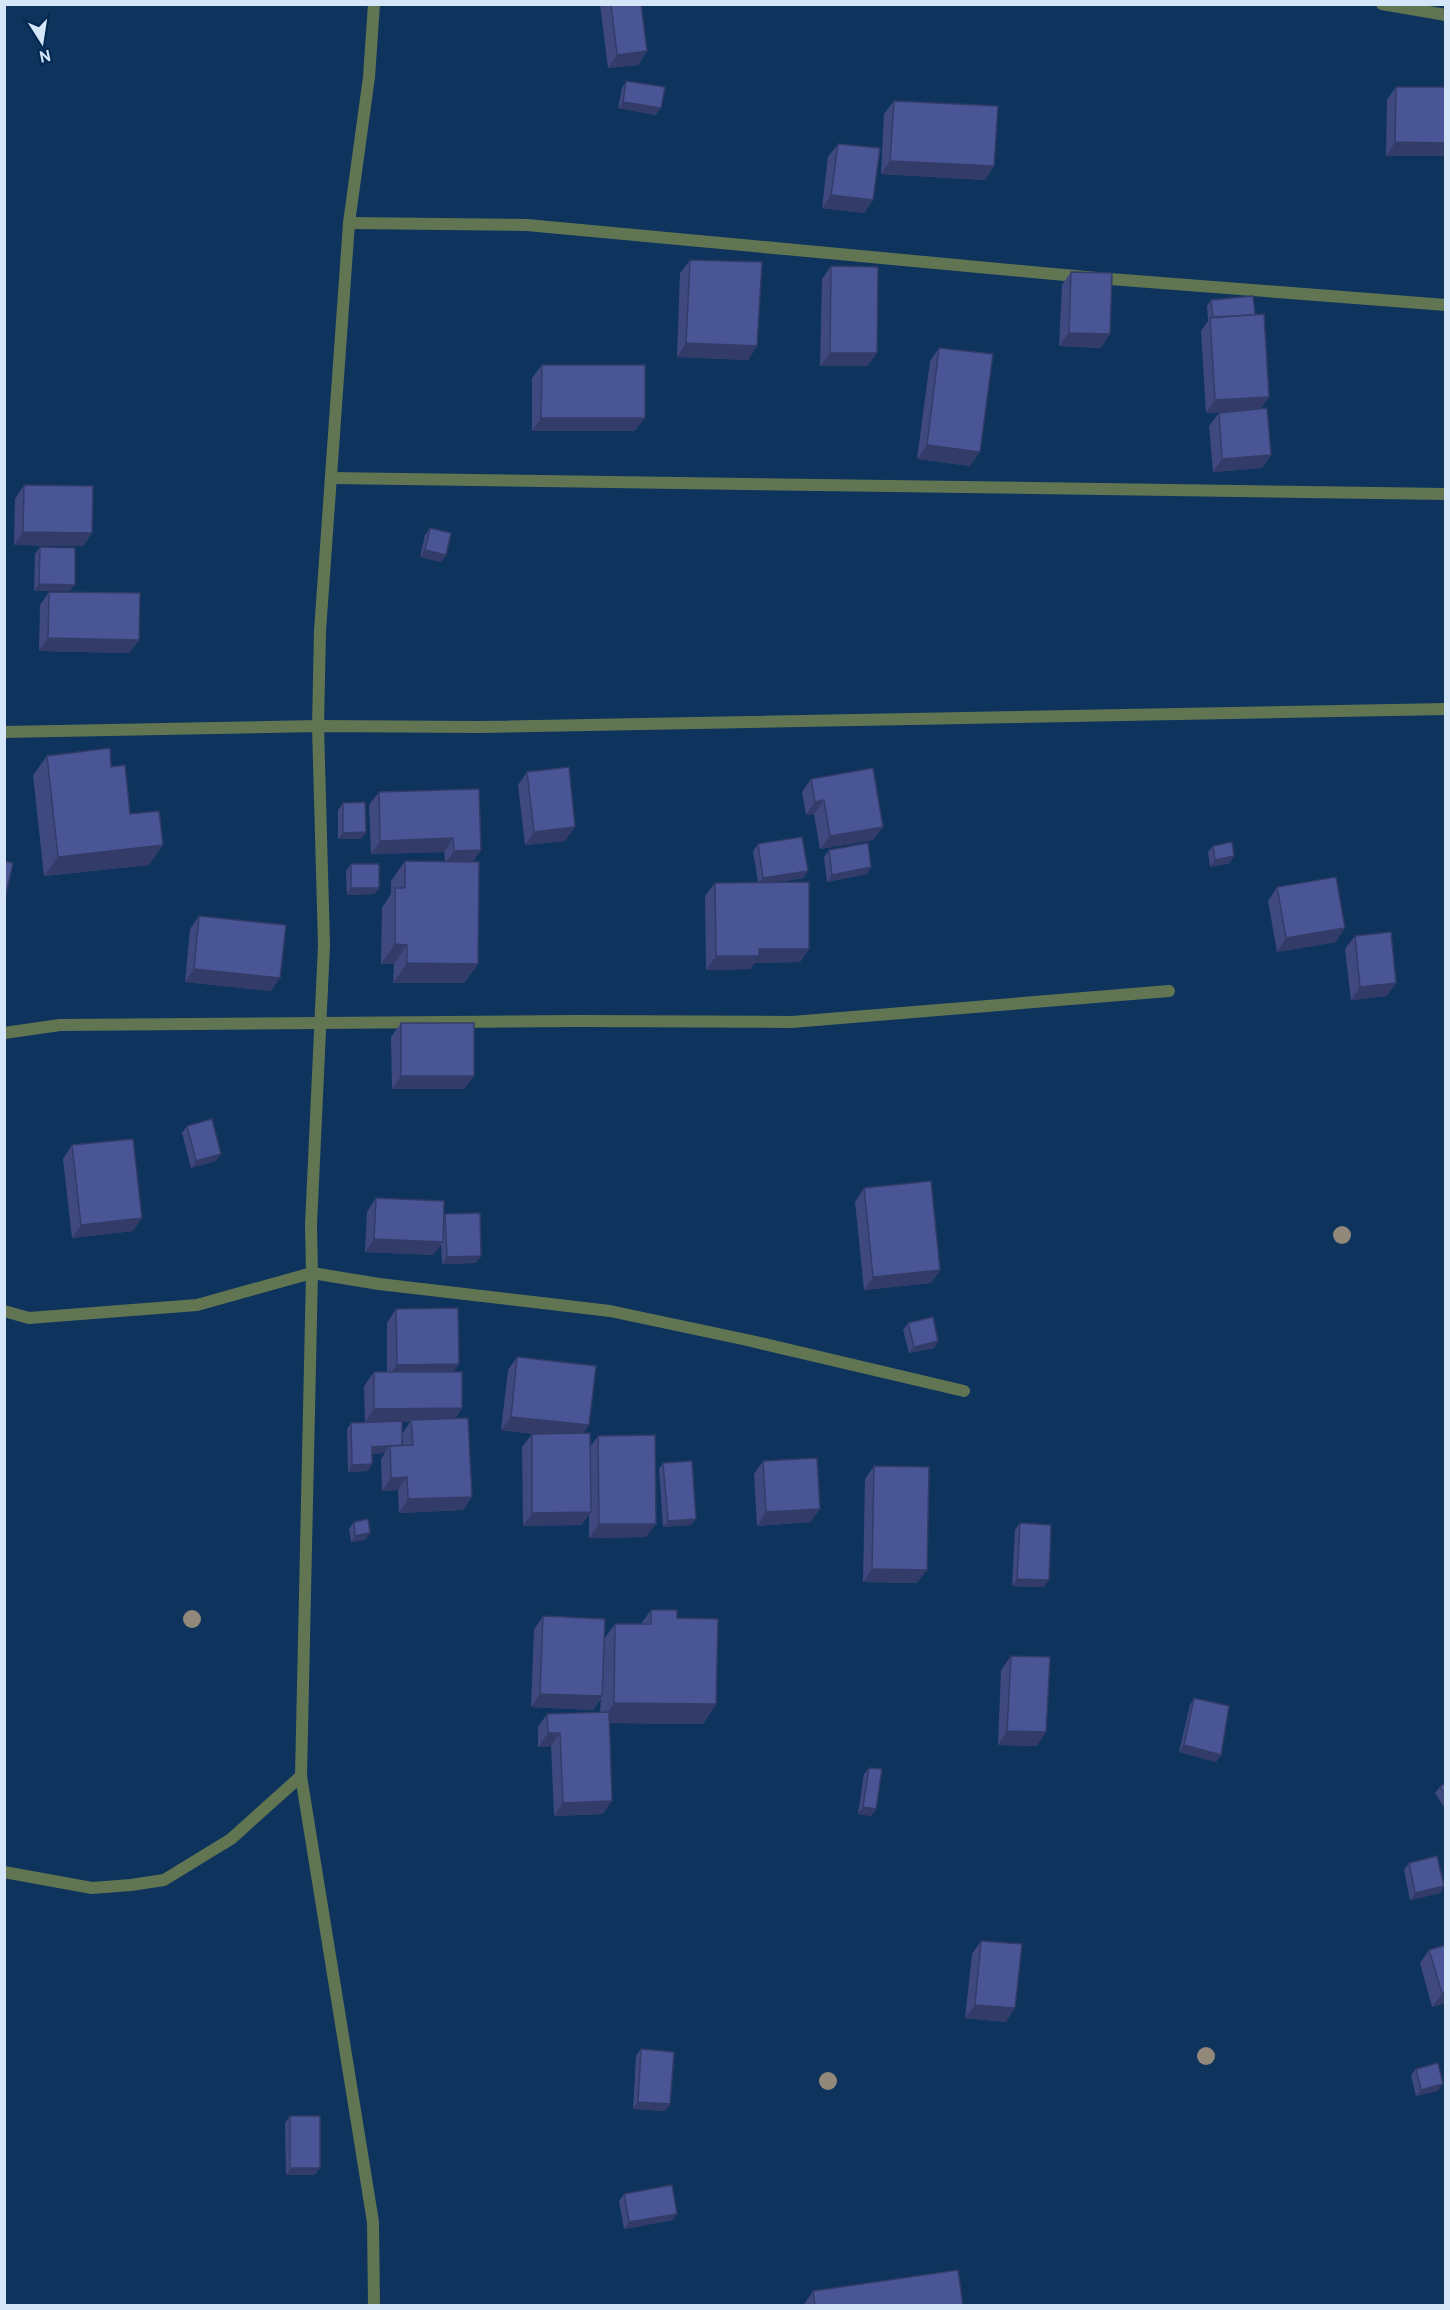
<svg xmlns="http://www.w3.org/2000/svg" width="1450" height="2310" font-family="Overpass,sans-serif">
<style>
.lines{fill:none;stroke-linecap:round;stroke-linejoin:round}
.minor{stroke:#617553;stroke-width:12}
.tree{fill:#92897a}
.wall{fill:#3f4980;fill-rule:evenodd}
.shaded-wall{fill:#333c68}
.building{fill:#495595;stroke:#333c68;stroke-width:1.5}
</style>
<rect width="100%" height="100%" fill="#0e335c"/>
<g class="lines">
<g class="minor">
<polyline points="374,4 369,77 349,223 320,631 318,726 324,945 311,1225 312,1273 301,1776 373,2222 374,2306"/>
<polyline points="1382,4 1446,15"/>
<polyline points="349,223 527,225 1097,278 1446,305"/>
<polyline points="331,478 1446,494"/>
<polyline points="4,732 318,726 479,727 1446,709"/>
<polyline points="4,1033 60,1025 578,1021 792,1022 1169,991"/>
<polyline points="4,1311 29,1318 197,1305 312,1273 379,1284 610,1311 747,1340 964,1391"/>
<polyline points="4,1872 92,1888 131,1885 164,1880 231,1839 301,1776"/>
</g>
</g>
<g class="tree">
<circle cx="1342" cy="1235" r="9"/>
<circle cx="192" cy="1619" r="9"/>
<circle cx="1206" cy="2056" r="9"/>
<circle cx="828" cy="2081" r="9"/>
</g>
<g class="wall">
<polygon points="600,4 641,4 647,51 638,65 608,68"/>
<polygon points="626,81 656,115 618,108 622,88"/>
<polygon points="1396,87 1446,87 1446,153 1443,156 1386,156 1387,100"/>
<polygon points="894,101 994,166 985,180 881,174 884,114"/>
<polygon points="838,144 873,200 864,213 822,208 828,157"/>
<polygon points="690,260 757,346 748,360 677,357 680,273"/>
<polygon points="831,266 877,353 867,366 820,366 822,279"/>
<polygon points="1071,272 1101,348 1059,346 1062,285"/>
<polygon points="1211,300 1255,315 1269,397 1260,409 1271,455 1262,468 1213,472 1209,426 1219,413 1223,412 1206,413 1201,331 1208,321 1207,306"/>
<polygon points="939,348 970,466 917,459 930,361"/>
<polygon points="542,365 635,431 532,431 532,378"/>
<polygon points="24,485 92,533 83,546 14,545 15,499"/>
<polygon points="430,528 446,555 441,562 420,557 425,535"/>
<polygon points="40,547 70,591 34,591 35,554"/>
<polygon points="49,592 139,640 129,653 39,651 40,605"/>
<polygon points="47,756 111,767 149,865 44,876 33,775"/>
<polygon points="527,772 565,841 525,845 518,785"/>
<polygon points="811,779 883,827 873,840 820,849 814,814 806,815 802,792"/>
<polygon points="379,792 481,850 472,862 478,964 464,983 393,983 394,964 381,964 382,908 391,894 391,881 405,861 445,862 444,852 371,854 369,805"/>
<polygon points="343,803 366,832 361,839 338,839 338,810"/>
<polygon points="758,844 804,878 776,882 809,949 800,962 755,963 750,969 706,970 705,896 715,883 758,882 753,851"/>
<polygon points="1213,846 1230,863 1210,867 1208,852"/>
<polygon points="829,850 871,867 867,874 827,882 824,857"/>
<polygon points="351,864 375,894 347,895 346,871"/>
<polygon points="1277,887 1336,942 1277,952 1268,901"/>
<polygon points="199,916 271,991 185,982 190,929"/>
<polygon points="1355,936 1387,996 1351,1000 1345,949"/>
<polygon points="401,1023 474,1076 464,1089 392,1089 391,1037"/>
<polygon points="187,1126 216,1161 191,1168 182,1133"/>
<polygon points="72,1145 133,1231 72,1238 63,1159"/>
<polygon points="864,1188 940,1270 931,1283 864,1290 855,1202"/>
<polygon points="376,1198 443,1217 445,1214 476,1263 442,1264 441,1244 433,1255 365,1252 367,1212"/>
<path d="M 396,1309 L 453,1372 L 462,1408 L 455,1418 L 472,1497 L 463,1510 L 399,1513 L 398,1490 L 382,1491 L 381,1459 L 385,1453 L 372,1454 L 368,1471 L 348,1472 L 347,1429 L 351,1423 L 365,1422 L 364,1386 L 374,1372 L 387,1372 L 387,1323 ZM 402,1422 L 410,1422 L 402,1434 L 403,1445 L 402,1445 Z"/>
<polygon points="908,1323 938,1341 934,1348 909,1353 903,1330"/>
<polygon points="517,1357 584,1433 590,1447 598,1436 646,1537 589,1538 589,1514 581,1525 523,1526 522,1447 532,1434 533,1434 501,1430 508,1370"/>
<polygon points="763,1461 820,1509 810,1522 757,1526 754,1474"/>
<polygon points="663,1463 691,1525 663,1527 659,1469"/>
<polygon points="874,1466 917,1583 863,1582 865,1479"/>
<polygon points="354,1522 365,1540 351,1542 349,1529"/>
<polygon points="1020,1523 1044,1587 1012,1586 1015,1530"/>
<polygon points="651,1610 677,1618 716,1704 703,1724 609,1723 603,1814 554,1816 551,1746 538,1747 538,1727 547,1714 600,1712 601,1699 593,1710 531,1707 534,1630 543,1616 604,1639 615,1624 641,1624"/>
<polygon points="1011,1656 1037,1746 998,1745 1001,1670"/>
<polygon points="1194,1698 1221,1755 1216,1762 1179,1752 1190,1705"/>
<polygon points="869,1768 876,1809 871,1816 858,1814 864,1774"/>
<polygon points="1446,1783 1446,1810 1435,1793 1440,1787"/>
<polygon points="1409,1863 1444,1886 1440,1893 1410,1900 1404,1870"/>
<polygon points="981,1941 1006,2022 965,2018 972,1954"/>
<polygon points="1446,1945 1446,2003 1432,2007 1420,1963 1429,1950"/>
<polygon points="641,2049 670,2104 665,2111 633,2109 636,2056"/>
<polygon points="1416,2069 1438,2091 1416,2096 1411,2075"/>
<polygon points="290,2116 315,2175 286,2175 285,2123"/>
<polygon points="624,2194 673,2220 624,2229 619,2201"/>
<polygon points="813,2291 963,2306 803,2306"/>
</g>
<g class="shaded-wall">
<polygon points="647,51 638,65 608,68 617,55"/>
<polygon points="623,102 661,108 656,115 618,108"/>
<polygon points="1395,142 1446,143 1446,153 1443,156 1386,156"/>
<polygon points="890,161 994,166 985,180 881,174"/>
<polygon points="831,195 873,200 864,213 822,208"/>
<polygon points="1069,333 1110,334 1101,348 1059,346"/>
<polygon points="686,343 757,346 748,360 677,357"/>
<polygon points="830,353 877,353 867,366 820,366"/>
<polygon points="1269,397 1260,410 1206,413 1215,400"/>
<polygon points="541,418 645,418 635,431 532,431"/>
<polygon points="927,445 980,452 970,466 917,459"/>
<polygon points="1271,455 1262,468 1213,472 1222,459"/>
<polygon points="23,532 92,533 83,546 14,545"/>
<polygon points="425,550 446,555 441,562 420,557"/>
<polygon points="39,584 75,585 70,591 34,591"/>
<polygon points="48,638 139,640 129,653 39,651"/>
<polygon points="824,800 814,814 806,815 815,802"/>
<polygon points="575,827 565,841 525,845 534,832"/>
<polygon points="883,827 873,840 820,849 830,836"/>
<polygon points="366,832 361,839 338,839 343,833"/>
<polygon points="453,838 444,852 371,854 380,841"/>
<polygon points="163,845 149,865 44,876 58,857"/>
<polygon points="481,850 471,863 445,864 454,851"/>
<polygon points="1234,856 1230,863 1210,867 1215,860"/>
<polygon points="871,867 867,874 827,882 832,875"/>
<polygon points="808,871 804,878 758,885 763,878"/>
<polygon points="351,888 379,888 375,894 347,895"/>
<polygon points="1345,928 1336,942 1277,952 1286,938"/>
<polygon points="395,944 407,945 394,964 381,964"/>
<polygon points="759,949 809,949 800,962 755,963 750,969 706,970 716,956"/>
<polygon points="407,963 478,964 464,983 393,983"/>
<polygon points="194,969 280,978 271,991 185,982"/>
<polygon points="1396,983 1387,996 1351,1000 1360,987"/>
<polygon points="401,1076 474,1076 464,1089 392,1089"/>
<polygon points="221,1154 216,1161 191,1168 196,1161"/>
<polygon points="142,1218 133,1231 72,1238 81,1225"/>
<polygon points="374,1239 443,1242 433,1255 365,1252"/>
<polygon points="481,1256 476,1263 442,1264 447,1257"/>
<polygon points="940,1270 931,1283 864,1290 873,1277"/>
<polygon points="938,1341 934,1348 909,1353 914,1347"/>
<polygon points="459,1364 449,1378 387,1378 397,1365"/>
<polygon points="462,1408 453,1422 411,1420 410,1422 365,1422 374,1409"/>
<polygon points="511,1417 589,1425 580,1439 501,1430"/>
<polygon points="389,1446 385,1453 367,1454 372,1447"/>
<polygon points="372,1464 368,1471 348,1472 352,1465"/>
<polygon points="407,1477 398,1490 382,1491 391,1478"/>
<polygon points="472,1497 463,1510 399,1513 408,1499"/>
<polygon points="820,1509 810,1522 757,1526 766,1512"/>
<polygon points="591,1512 581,1525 523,1526 532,1513"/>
<polygon points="696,1519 691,1525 663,1527 668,1521"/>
<polygon points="599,1524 656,1524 646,1537 589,1538"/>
<polygon points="370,1533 365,1540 351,1542 355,1536"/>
<polygon points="872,1569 927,1570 917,1583 863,1582"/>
<polygon points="1017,1579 1049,1580 1044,1587 1012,1586"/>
<polygon points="540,1694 602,1696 593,1710 531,1707"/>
<polygon points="614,1703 716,1704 703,1724 600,1723"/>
<polygon points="1007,1731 1046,1732 1037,1746 998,1745"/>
<polygon points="548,1733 560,1733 551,1746 538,1747"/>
<polygon points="1184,1745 1221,1755 1216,1762 1179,1752"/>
<polygon points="612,1801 603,1814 554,1816 563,1803"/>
<polygon points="863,1807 876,1809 871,1816 858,1814"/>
<polygon points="1444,1886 1440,1893 1410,1900 1415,1893"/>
<polygon points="1446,1992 1446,2003 1432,2007 1442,1993"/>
<polygon points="975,2005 1015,2008 1006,2022 965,2018"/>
<polygon points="1443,2084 1438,2091 1416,2096 1421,2090"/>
<polygon points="638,2102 670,2104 665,2111 633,2109"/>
<polygon points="290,2168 320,2168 315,2175 286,2175"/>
<polygon points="677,2214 673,2220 624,2229 629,2222"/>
</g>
<g class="building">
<polygon points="611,4 641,4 647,51 617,55"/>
<polygon points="626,81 665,87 661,108 623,102"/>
<polygon points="1396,87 1446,87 1446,143 1395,142"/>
<polygon points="894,101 998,106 994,166 890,161"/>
<polygon points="838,144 880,148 873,200 831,195"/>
<polygon points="690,260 762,262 757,346 686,343"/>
<polygon points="831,266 878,267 877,353 830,353"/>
<polygon points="1071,272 1112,273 1110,334 1069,333"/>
<polygon points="1253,296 1255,315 1213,317 1211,300"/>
<polygon points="1264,314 1269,397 1215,400 1210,318"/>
<polygon points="939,348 993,354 980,452 927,445"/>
<polygon points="542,365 645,365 645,418 541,418"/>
<polygon points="1267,408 1271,455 1222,459 1219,413"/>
<polygon points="24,485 93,486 92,533 23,532"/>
<polygon points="430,528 451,533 446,555 425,550"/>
<polygon points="40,547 75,548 75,585 39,584"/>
<polygon points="49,592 140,593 139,640 48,638"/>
<polygon points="110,748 111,767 125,765 130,814 159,811 163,845 58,857 47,756"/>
<polygon points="569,767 575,827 534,832 527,772"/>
<polygon points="873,768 883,827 830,836 824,800 815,802 811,779"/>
<polygon points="479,789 481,850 454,851 453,838 380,841 379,792"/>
<polygon points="365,802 366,832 343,833 343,803"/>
<polygon points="802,837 808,871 763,878 758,844"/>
<polygon points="1232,842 1234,856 1215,860 1213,846"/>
<polygon points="868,843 871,867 832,875 829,850"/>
<polygon points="4,861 13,863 5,898 4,898"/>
<polygon points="405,861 479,862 478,964 407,963 407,945 395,944 395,888 405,888"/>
<rect x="351" y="864" width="28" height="24"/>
<polygon points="1336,877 1345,928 1286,938 1277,887"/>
<polygon points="809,882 809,949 759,949 759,956 716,956 715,883"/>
<polygon points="199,916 286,925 280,978 194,969"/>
<polygon points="1391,932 1396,983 1360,987 1355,936"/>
<rect x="401" y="1023" width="73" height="53"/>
<polygon points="212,1119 221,1154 196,1161 187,1126"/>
<polygon points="133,1139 142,1218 81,1225 72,1145"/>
<polygon points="931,1181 940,1270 873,1277 864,1188"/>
<polygon points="376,1198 444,1201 443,1242 374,1239"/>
<polygon points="480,1213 481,1256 447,1257 445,1214"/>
<polygon points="458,1308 459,1364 397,1365 396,1309"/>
<polygon points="933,1317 938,1341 914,1347 908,1323"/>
<polygon points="517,1357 596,1366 589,1425 511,1417"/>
<polygon points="374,1372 462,1372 462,1408 374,1409"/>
<polygon points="468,1418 472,1497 408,1499 407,1477 391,1478 390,1446 413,1445 411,1420"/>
<polygon points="402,1421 402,1445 372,1447 372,1464 352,1465 351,1423"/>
<polygon points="590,1433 591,1512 532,1513 532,1434"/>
<polygon points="655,1435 656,1524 599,1524 598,1436"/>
<polygon points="817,1458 820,1509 766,1512 763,1461"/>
<polygon points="692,1461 696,1519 668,1521 663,1463"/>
<polygon points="874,1466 929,1467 927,1570 872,1569"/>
<polygon points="368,1519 370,1533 355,1536 354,1522"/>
<polygon points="1020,1523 1051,1525 1049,1580 1017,1579"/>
<polygon points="651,1610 677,1610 677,1618 718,1619 716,1704 614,1703 615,1624 651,1624"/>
<polygon points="543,1616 605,1619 602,1696 540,1694"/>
<polygon points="1011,1656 1050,1657 1046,1732 1007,1731"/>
<polygon points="1194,1698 1229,1706 1221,1755 1184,1745"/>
<polygon points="609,1712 612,1801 563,1803 560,1733 548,1733 547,1714"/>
<polygon points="869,1768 882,1769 876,1809 863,1807"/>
<polygon points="1446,1783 1446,1795 1440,1787"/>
<polygon points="1437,1856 1444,1886 1415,1893 1409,1863"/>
<polygon points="981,1941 1022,1944 1015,2008 975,2005"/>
<polygon points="1446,1945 1446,1992 1442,1993 1429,1950"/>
<polygon points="641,2049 674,2052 670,2104 638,2102"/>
<polygon points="1438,2063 1443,2084 1421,2090 1416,2069"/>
<rect x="290" y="2116" width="30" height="52"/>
<polygon points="672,2185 677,2214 629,2222 624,2194"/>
<polygon points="958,2270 963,2306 815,2306 813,2291"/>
</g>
<rect width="1450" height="2310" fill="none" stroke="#d6e6f9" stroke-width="12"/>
<g transform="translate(42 42) rotate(168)" stroke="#022951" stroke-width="4.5" paint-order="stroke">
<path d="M0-4.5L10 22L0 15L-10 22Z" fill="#d6e6f9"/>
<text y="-9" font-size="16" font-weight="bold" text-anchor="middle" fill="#d6e6f9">N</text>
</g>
</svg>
